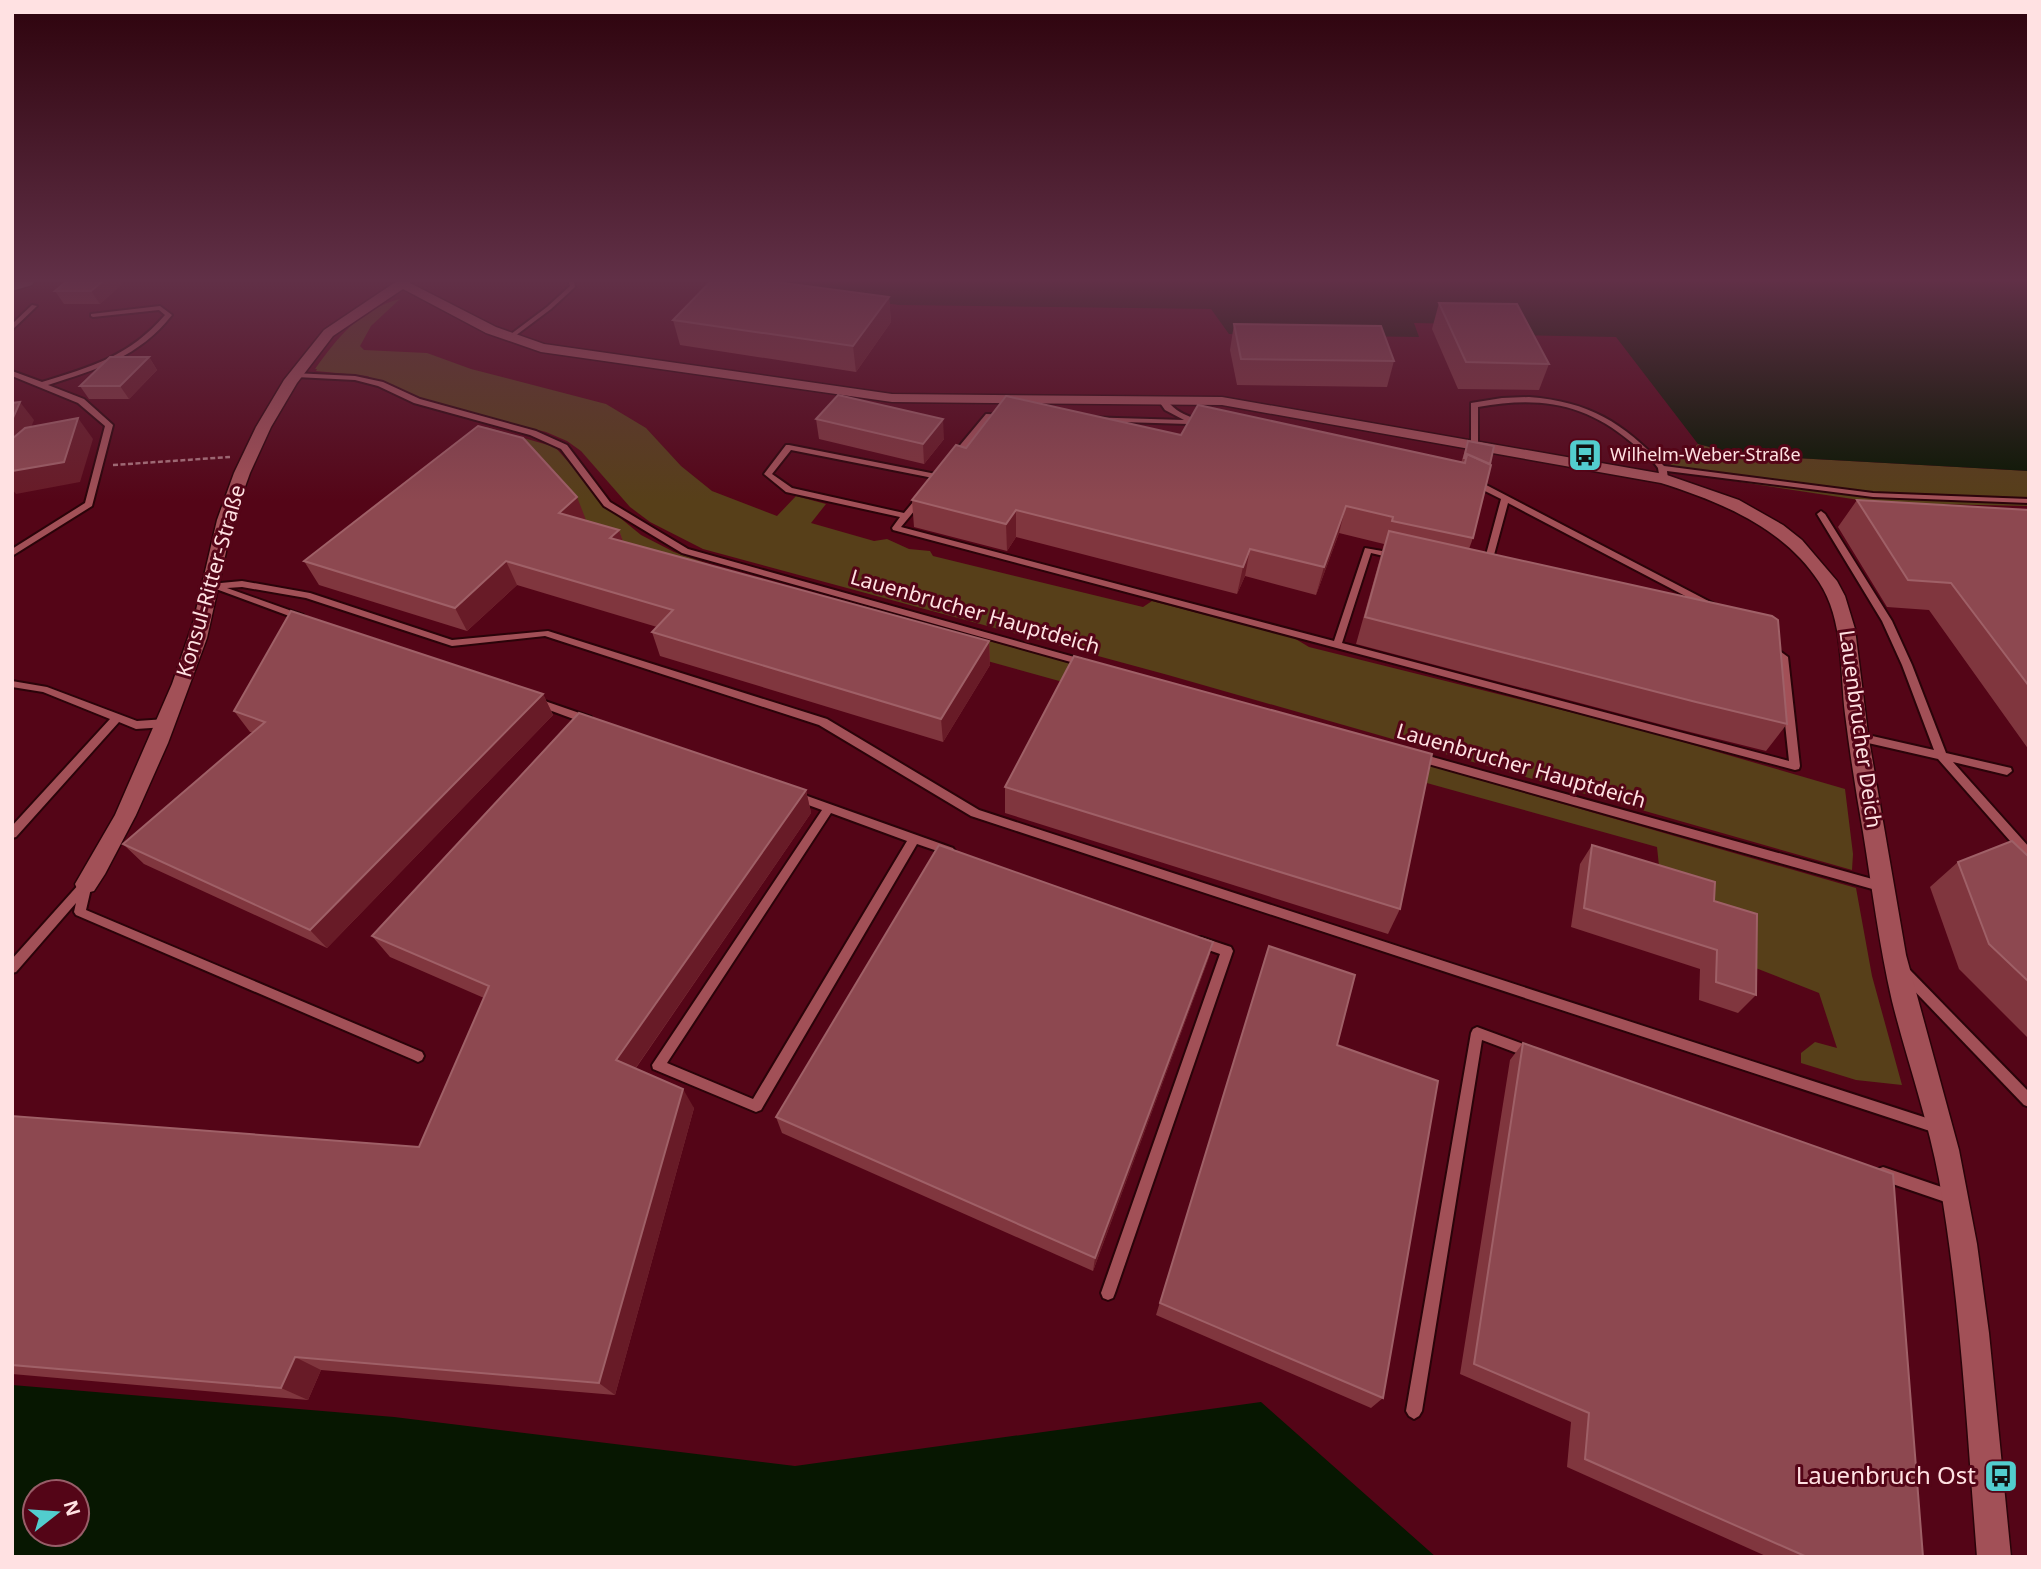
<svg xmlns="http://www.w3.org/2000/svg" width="2041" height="1569" font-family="'Noto Sans',sans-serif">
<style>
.green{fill:#573f19}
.water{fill:#071701;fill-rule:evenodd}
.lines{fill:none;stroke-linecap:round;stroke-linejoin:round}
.lane-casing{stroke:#2a0309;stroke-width:4}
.street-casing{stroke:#2a0309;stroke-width:3}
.secondary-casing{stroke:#2a0309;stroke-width:3}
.path{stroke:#aa747d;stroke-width:2.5;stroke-dasharray:5 2.5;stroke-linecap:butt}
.lane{fill:#a25057;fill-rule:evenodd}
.street{fill:#a25057;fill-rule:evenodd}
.secondary{fill:#81666b;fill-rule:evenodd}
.wall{fill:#80363e}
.shaded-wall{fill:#681b27}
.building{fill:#8d4850;stroke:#9f6067;stroke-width:2}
.labels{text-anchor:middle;stroke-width:6;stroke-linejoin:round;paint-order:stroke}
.far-poi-label{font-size:18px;fill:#ffe1e2;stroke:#540517;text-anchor:start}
.street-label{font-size:21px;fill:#ffe1e2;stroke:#540517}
.near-poi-label{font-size:24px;fill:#ffe1e2;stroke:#540517;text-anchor:end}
</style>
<rect width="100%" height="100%" fill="#540517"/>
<g class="green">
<path d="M 400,299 L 371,326 L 360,346 L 364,350 L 427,353 L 471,369 L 606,404 L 646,428 L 681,466 L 712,491 L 777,516 L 796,496 L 826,504 L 811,523 L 874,541 L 887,539 L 909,549 L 930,551 L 933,556 L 1143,607 L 1152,601 L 1294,638 L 1309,647 L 1642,730 L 1845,789 L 1853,854 L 1852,870 L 1168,675 L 703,549 L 650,522 L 630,507 L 581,451 L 567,441 L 546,432 L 434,403 L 367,376 L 316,371 L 317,369 L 315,369 C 338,337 360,309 400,299 Z"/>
<polygon points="486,427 555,447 613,512 641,535 674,552 720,568 1100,671 1856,888 1872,976 1902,1085 1856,1080 1801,1063 1801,1053 1815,1042 1837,1048 1819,993 1748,965 1661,885 1657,847 721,587 630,554 589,524 531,457 470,439"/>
<polygon points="1698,444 1741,455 2029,471 2029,506 1879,503 1674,472 1661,472"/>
</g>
<g class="water">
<polygon points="723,281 2029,281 2029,471 1741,455 1698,444 1616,337 1516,335 1509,325 1414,323 1419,337 1229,334 1211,309 899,305"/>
<path d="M 12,1385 L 394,1417 L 795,1466 L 1261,1402 L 1436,1557 L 12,1557 ZM 35,1492 L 77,1492 L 77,1534 L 35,1534 Z"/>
</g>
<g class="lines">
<g class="lane-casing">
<g id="lane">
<polygon points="568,281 574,281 575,287 551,309 511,339 507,339 507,337 547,307 570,286"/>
<polygon points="32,305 37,306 12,330 12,324"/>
<path d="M 160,306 L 172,315 C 139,357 98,369 48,385 L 84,399 L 113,425 L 92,506 L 12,556 L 12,549 L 85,503 L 105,426 L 78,403 L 12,376 L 12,371 L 42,382 C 91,367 130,356 165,315 L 159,310 L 93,317 L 91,316 L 91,314 Z"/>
<polygon points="293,373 355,376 383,382 420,399 536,431 567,445 610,502 688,549 1085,660 1090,663 1085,666 682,553 604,506 561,449 530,435 414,403 378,386 355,380 296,377 292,375"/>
<path d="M 1529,397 C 1590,402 1622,422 1664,466 L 1873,493 L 2029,499 L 2029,503 L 1873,497 L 1667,471 L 1668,479 L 1664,481 L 1660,479 C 1660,478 1658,469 1658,468 C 1653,460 1638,448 1631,442 C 1584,402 1537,396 1478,407 L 1478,444 L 1477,446 L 1471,446 L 1471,403 L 1502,398 Z"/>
<path d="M 1159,398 L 1165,398 C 1180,418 1198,420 1221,421 L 1469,476 L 1718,606 L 1788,657 L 1800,766 L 1799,769 L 1795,770 L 893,530 L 892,528 L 900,517 L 786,492 L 764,474 L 786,445 L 789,445 L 936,474 L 986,414 L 1184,420 L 1165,410 L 1158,400 ZM 991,418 L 1221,425 L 1463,480 L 1501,499 L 1483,566 L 1484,568 L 1490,568 L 1491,566 L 1508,503 L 1712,610 L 1778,658 L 1789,761 L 1342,643 L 1371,553 L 1396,559 L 1400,556 L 1399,554 L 1365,548 L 1334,641 L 901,527 ZM 791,450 L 933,478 L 904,513 L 792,488 L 772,474 Z"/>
<polygon points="1821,511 1825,514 1892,621 1912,665 1946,753 2011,768 2012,771 2007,775 1953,762 2029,847 2029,859 2025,858 1938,759 1855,740 1854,737 1859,733 1934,750 1902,665 1882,621 1817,514"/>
<polygon points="242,581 310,593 452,640 548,631 827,719 979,810 1939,1122 1944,1123 1946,1128 1944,1133 1939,1134 971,816 819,725 545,636 452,646 306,598 242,587 227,588 303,615 305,617 303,619 300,620 216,589 207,589 206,587 210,584"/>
<polygon points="12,681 47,687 137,721 166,719 171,723 166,727 136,729 119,722 16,837 12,838 12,826 110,719 43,692 12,687"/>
<polygon points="536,698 591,717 592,720 587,724 533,704 531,702"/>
<polygon points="1418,753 1883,882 1887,884 1889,887 1887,890 1883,892 1414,760 1413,757 1414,754"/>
<path d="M 796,792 L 953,848 L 955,851 L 953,854 L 949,855 L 917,844 L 761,1110 L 756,1112 L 653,1069 L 652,1065 L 822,810 L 792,799 L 791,796 L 792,793 ZM 831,813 L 907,841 L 753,1099 L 667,1063 Z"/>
<polygon points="86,879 90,881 92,884 86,910 422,1052 424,1056 422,1060 418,1062 414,1060 76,915 74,912 76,903 16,972 12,973 12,959 80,883"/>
<polygon points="1201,937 1231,947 1233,951 1115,1293 1113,1298 1108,1300 1103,1298 1101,1293 1220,954 1197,946 1195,942 1197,938"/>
<polygon points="1905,968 1909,969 2029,1092 2029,1107 2024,1105 1901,977 1899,973 1901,969"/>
<polygon points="1477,1027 1534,1048 1536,1052 1534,1056 1530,1058 1482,1040 1422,1411 1419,1416 1414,1419 1409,1416 1406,1411 1471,1033 1473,1029"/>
<polygon points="1883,1167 1959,1193 1961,1198 1959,1203 1954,1205 1878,1179 1876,1174 1878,1169"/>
</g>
</g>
<g class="street-casing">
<path id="street" d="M 397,281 L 411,281 L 410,283 L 496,327 L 544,344 L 892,394 L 1222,397 L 1664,474 L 1739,500 L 1783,525 L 1802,540 L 1837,581 L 1845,596 L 1855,629 L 1868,734 L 1906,955 L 1959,1150 L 1977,1244 L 1989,1333 L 2011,1557 L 1977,1557 C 1967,1431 1961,1304 1939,1179 C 1928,1119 1907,1061 1892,1001 C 1879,945 1872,888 1863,832 C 1856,793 1850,754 1845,714 C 1840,671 1844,620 1819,582 C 1784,528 1721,502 1661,483 L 1222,405 L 892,402 L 541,352 L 486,333 L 403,289 L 333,336 L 297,383 L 271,427 L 250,473 L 233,520 L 207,638 L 168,743 L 136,815 L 105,874 L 94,891 L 86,893 L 78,891 L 75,884 L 115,815 L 172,684 L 193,623 L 217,520 L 234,473 L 256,427 L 284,380 L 324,330 Z"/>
</g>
<g class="secondary-casing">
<polygon id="secondary" points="12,281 35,281 32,285 12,291"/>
</g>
<polyline class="path" points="113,465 230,457"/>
<use href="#lane" class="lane"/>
<use href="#street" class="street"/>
<use href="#secondary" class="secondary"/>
</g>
<g class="wall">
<polygon points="123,283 100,304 64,304 55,291"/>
<polygon points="889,297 891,322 856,372 680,345 673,320"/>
<polygon points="1439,303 1549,364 1539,390 1458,389 1432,329"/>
<polygon points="1234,324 1394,361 1387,387 1237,385 1230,350"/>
<polygon points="149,357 157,370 129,399 89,399 80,386"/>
<polygon points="816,419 944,439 924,464 819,439"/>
<polygon points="1181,435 1461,463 1468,441 1473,538 1469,549 1787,724 1766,751 1678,729 1356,644 1384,544 1339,533 1316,595 1245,576 1237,594 1016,537 1007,551 914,527 912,500 966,448"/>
<polygon points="1857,500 2029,510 2029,750 1929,610 1887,607 1838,527"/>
<polygon points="586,520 619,530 623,542 989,641 990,665 943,742 660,656 652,632 657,627 517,585 467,631 319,585 304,561"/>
<polygon points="543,694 553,715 327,948 144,864 123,844 253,732 250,732 234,711"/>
<polygon points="1005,787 1400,909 1388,934 1005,813"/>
<polygon points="806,790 811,813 636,1068 694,1108 615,1395 321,1370 308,1400 12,1374 12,1116 419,1147 484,998 390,957 372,936"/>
<polygon points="1592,845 1714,901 1756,995 1738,1013 1699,1000 1700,969 1571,927 1580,864"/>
<polygon points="2029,857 2029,1039 1959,969 1930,887 1958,862"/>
<polygon points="1213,942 1208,960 1093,1271 782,1133 776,1117"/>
<polygon points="1269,946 1383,1398 1371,1408 1156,1315"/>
<polygon points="1523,1043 1923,1557 1768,1557 1567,1467 1571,1422 1460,1374 1510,1060"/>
</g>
<g class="shaded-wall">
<polygon points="103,281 121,281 123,283 100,304 91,291"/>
<polygon points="889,297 891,322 856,372 853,346"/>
<polygon points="149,357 157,370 129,399 120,386"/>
<polygon points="20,402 34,420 14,469 12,469 12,420"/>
<polygon points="78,418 93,439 80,482 16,494 12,489 12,471"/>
<polygon points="943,419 944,439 924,464 923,444"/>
<polygon points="577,497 586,520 568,537 559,513"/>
<polygon points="1346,506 1339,533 1316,595 1324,567"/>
<polygon points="1016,510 1016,537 1007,551 1006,524"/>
<polygon points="619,530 627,553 610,538"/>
<polygon points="1250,549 1245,576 1237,594 1243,567"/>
<polygon points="506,561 517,585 467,631 455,608"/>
<polygon points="989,641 990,665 943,742 941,719"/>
<polygon points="543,694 553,715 327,948 310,930"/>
<polygon points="806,790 811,813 628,1079 616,1060"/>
<polygon points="1213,942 1208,960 1093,1271 1095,1258"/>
<polygon points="683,1089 694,1108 615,1395 599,1383"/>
<polygon points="295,1357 321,1370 308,1400 281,1388"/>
</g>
<g class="building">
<polygon points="67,281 103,281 91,291 55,291"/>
<polygon points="711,281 769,281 889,297 853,346 673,320"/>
<polygon points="1439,303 1517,304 1549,364 1466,362"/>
<polygon points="1234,324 1381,326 1394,361 1241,359"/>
<polygon points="110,357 149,357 120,386 80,386"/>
<polygon points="838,395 943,419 923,444 816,419"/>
<polygon points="1006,396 1181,435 1198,405 1465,463 1467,454 1491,465 1473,538 1392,521 1393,517 1346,506 1324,567 1250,549 1243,567 1016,510 1006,524 912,500 956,445 966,448"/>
<polygon points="20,402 12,420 12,403"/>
<polygon points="78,418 64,462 12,471 12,439 25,428"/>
<polygon points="478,426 523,438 577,497 559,513 619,530 610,538 989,641 941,719 652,632 673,610 506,561 455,608 304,561"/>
<polygon points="1468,441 1494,446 1490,464 1467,454 1466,458 1464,458"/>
<polygon points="1857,500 2029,510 2029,686 1951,583 1908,580"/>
<polygon points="1389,531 1772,616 1778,620 1787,724 1696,702 1365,617"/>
<polygon points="291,611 543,694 310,930 123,844 265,722 234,711"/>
<polygon points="1074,656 1432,754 1400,909 1005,787"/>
<polygon points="579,713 806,790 616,1060 683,1089 599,1383 295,1357 281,1388 12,1365 12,1116 419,1147 489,986 372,936"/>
<polygon points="2012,841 2029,857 2029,982 1989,944 1958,862"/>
<polygon points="939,845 1213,942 1095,1258 776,1117"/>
<polygon points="1592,845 1715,882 1714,901 1757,914 1756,995 1716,982 1717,950 1584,908"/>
<polygon points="1269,946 1355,975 1337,1045 1438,1081 1383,1398 1160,1303"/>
<polygon points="1523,1043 1893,1174 1923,1557 1807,1557 1585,1459 1589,1413 1474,1364"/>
</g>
<linearGradient id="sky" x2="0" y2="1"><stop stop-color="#2e030d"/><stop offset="0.56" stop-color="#613047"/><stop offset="1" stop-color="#613047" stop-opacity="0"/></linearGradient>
<rect width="2041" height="501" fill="url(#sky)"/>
<defs>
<g id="bus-square" transform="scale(1.75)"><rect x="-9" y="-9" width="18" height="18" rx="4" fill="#52cdce" stroke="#540517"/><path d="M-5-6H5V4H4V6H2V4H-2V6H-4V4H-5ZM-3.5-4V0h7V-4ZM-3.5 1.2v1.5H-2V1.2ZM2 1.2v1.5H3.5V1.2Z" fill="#111"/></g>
</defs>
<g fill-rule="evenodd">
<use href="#bus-square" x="1585" y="455"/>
<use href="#bus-square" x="2001" y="1476"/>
</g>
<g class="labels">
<g class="far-poi-label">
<text x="1610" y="461">Wilhelm-Weber-Straße</text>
</g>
<g class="street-label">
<text transform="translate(211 581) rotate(-74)" y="7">Konsul-Ritter-Straße</text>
<text transform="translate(975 612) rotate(16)" y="7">Lauenbrucher Hauptdeich</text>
<text transform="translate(1860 729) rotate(82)" y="7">Lauenbrucher Deich</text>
<text transform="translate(1521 766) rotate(16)" y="7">Lauenbrucher Hauptdeich</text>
</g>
<g class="near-poi-label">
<text x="1976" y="1484">Lauenbruch Ost</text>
</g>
</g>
<rect width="2041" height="1569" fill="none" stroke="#ffe1e2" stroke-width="28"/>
<g transform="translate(56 1513) rotate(73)"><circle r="33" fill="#540517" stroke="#985d68" stroke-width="2"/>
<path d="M0-5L12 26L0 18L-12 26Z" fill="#52cdce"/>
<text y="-10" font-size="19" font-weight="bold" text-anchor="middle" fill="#ffe1e2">N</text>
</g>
</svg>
